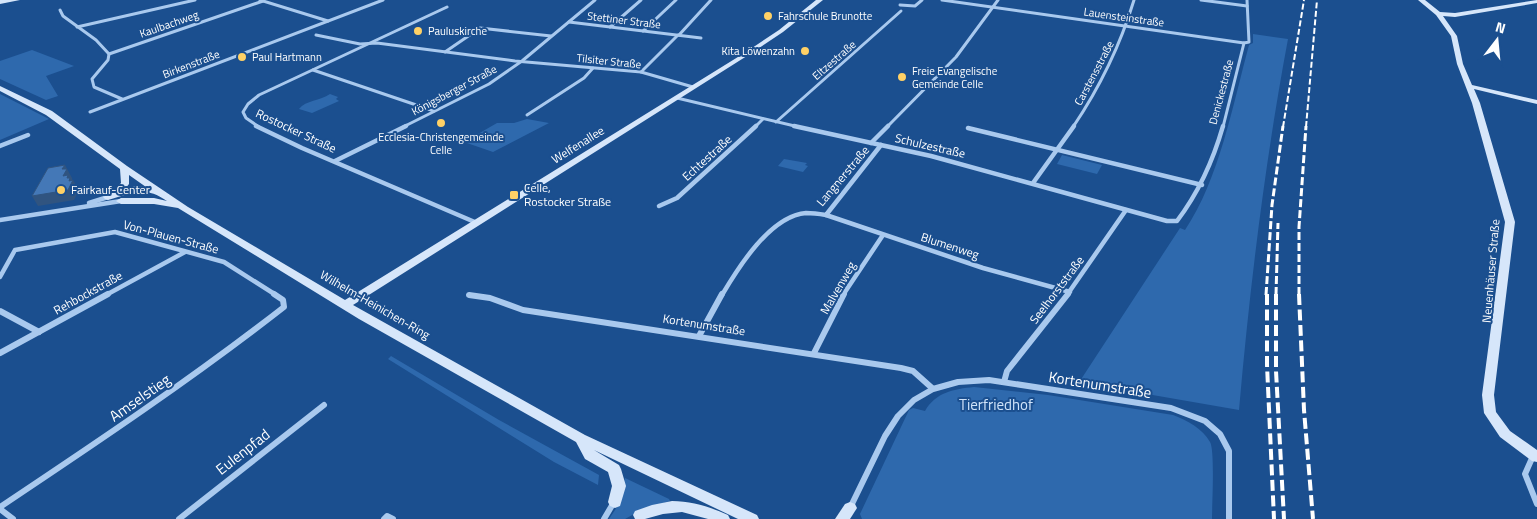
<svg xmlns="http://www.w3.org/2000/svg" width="1537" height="519" font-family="'Titillium Web',sans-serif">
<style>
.green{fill:#2e69ad}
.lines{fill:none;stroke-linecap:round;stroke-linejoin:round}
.street-far2{stroke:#a9c9ee;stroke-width:3}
.street-far1{stroke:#a9c9ee;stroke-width:4.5}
.street{stroke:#a9c9ee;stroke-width:6}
.secondary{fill:#d6e6fa;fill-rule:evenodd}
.rail-far2{stroke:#fff;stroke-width:2;stroke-dasharray:6 2.5;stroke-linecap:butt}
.rail-far1{stroke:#fff;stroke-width:3;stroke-dasharray:8 3;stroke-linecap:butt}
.rail{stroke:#fff;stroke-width:4;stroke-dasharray:11 4.5;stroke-linecap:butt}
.shaded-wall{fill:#305480}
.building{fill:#4478b7;stroke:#305480}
.poi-dot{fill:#ffd166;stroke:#1b4f8f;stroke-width:2}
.labels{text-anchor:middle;stroke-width:4;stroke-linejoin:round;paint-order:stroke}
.far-poi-label{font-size:11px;fill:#fff;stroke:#1b4f8f;text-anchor:start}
.far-street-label{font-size:11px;fill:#fff;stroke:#1b4f8f}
.street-label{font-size:12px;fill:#fff;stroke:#1b4f8f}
.poi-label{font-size:12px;fill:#fff;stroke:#1b4f8f;text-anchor:start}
.near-street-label{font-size:15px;fill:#fff;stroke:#1b4f8f}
.near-park-label{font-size:15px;fill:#cfe3fa;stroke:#1b4f8f}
</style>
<rect width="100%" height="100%" fill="#1b4f8f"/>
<g class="green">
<path d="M 1253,34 L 1288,39 C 1265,162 1250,285 1239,410 L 1095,385 L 1089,390 L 1076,387 L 1180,228 L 1185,230 C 1219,180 1233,104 1249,45 L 1253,43 Z"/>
<polygon points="32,50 74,66 46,76 58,96 46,100 0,79 0,61"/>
<polygon points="0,94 49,119 0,140"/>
<path d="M 330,94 L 338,97 L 336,99 L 339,101 L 312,113 L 299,109 C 306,100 320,101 330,94 Z"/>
<polygon points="527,119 549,123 493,152 464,142 497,123 514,123"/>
<polygon points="1062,155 1102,165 1097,174 1057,164"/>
<polygon points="784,159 807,163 805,165 808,166 803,172 778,166"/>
<polygon points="391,356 499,420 599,475 598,485 554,462 388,359"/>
<path d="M 974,387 L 1048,395 L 1173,415 C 1188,421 1202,428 1210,442 C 1215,450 1212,506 1212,519 L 862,519 L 860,514 L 909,410 L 913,408 L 925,411 C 936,392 954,389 974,387 Z"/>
<polygon points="625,478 669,499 670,501 643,509 625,519 609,519 619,504"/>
</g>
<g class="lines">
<g class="street-far2">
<polyline points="260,0 328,21"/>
<polyline points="942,0 1244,43"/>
<polyline points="1201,0 1247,6"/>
<polyline points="900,5 915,6 922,0"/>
<polyline points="60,10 63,16 96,40 109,54 108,60 92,79 94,87 122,99"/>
<polyline points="569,22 701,38"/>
<polyline points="77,27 195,0"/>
<polyline points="610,27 641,0"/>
<polyline points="643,31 676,0"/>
<polyline points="316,35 360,44 377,43 515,61 641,72 693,87"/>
<polyline points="679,35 711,0"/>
<polyline points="445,52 480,28 551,36"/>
<polyline points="109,54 263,1"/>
<polyline points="313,70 434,111"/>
<polyline points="641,72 678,35"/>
<polyline points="677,98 799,127"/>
<polyline points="90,112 383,0"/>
<polyline points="527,115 584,78 593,68"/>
<polyline points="776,122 901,11"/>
<polyline points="259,127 246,118 243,112 248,104 259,95 447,7"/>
<polyline points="403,127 489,84 522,61 595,0"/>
<polyline points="755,127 763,119"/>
<polyline points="887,127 956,57 998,0"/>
<path d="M 1073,127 C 1100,87 1120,46 1134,0"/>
<polyline points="1223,127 1244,43 1249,42 1247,0"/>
</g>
<g class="street-far1">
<polyline points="256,126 302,148 477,223"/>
<path d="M 794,126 L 931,156 L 1167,221 L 1177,221 C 1199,192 1213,161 1223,126"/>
<polyline points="968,128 1202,185"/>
<polyline points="871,143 888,126"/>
<polyline points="0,146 28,135"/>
<polyline points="335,161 406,126"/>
<polyline points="1033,183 1074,126"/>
<polyline points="89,203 108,197"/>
<polyline points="659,206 677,198 756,126"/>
<polyline points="826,215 983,268 1070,292"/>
<polyline points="0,220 121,201"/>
<polyline points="0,277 15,250 115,232 224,262 276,295"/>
<polyline points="106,295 185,252"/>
<path d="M 722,295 C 738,268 770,216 806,213 C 813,213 820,214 826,215 L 881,145"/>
<polyline points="843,295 883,235"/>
<polyline points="1067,295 1126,210"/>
</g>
<g class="street">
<polyline points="469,295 490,298 523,310 901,368 913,371 932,388"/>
<polyline points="0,311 39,332"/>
<polyline points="699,336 722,294"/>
<polyline points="0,353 108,294"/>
<polyline points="814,353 844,294"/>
<polyline points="1004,382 1007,371 1068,294"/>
<polyline points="1533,456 1525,474 1537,504"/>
<path d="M 0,507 C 96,443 193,378 284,307 L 283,300 L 274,294"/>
<polyline points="850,508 885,436 898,416 914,400 933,389 958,382 989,380 1171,408 1205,421 1220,434 1229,451 1229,519"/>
<polyline points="0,509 13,519"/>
<polyline points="179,519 324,405"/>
<polyline points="384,519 387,516 393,519"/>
<polyline points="604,519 614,502"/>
</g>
<g class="secondary">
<polygon points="0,0 20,0 0,4"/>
<path d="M 816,0 L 823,0 L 783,32 L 750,54 L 353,305 L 585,435 L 757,515 L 759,519 L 738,519 L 594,450 L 619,465 L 621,469 L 626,486 L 620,506 L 615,508 L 610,506 L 608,502 L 612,486 L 608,472 L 585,459 L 576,442 L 359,319 L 178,208 L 154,204 L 121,204 L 116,201 L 121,198 L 154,198 L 167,201 C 144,185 133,193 108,200 L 105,199 L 103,197 L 112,193 L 121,183 L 120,169 L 46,115 L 0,91 L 0,86 L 52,111 L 127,166 L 188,207 L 345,300 L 746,52 L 779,30 ZM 129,175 L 146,187 L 135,186 L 125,189 L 129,184 Z"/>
<polygon points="1418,0 1425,0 1440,12 1455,13 1537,0 1537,3 1455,17 1443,16 1457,36 1463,64 1472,85 1537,100 1537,104 1474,89 1480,103 1515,222 1494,395 1496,412 1510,431 1537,450 1537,462 1532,461 1500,437 1484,413 1482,395 1505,222 1472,103 1457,64 1451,36 1436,15"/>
<path d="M 672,501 C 692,501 710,507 728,515 L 730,519 L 708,519 L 682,512 L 663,514 L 645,519 L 635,519 L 633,515 L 635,511 L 652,505 Z"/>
<polygon points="850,502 855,504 857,508 850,519 835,519 845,504"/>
</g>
<g class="rail-far2">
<polyline points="1283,127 1304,0"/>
<polyline points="1306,127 1317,0"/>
</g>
<g class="rail-far1">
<polyline points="1266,295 1272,205 1283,126"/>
<polyline points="1276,295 1278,223"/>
<polyline points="1299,295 1299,227 1306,126"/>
</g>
<g class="rail">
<polyline points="1267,294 1267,365 1274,519"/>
<polyline points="1276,294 1276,371 1284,519"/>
<polyline points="1299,294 1304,410 1313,519"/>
</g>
</g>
<polygon class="shaded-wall" points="65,165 72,178 72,181 73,180 79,190 74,200 38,206 32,196 62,169"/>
<polygon class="building" points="65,165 62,169 67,169 63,176 68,175 67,178 70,178 69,181 73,180 68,190 32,196 48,168"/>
<g class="poi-dot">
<circle cx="768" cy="16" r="5"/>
<circle cx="418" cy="31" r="5"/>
<circle cx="805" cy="51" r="5"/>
<circle cx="242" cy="57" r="5"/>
<circle cx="902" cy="77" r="5"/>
<circle cx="441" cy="123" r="5"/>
<circle cx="61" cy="190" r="5"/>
<rect x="509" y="190" width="10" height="10" rx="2.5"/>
</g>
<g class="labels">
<g class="far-poi-label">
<text x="778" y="20">Fahrschule Brunotte</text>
<text x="428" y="35">Pauluskirche</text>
<text x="795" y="55" text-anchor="end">Kita Löwenzahn</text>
<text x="252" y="61">Paul Hartmann</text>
<text x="912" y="75">Freie Evangelische<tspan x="912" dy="13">Gemeinde Celle</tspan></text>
<text x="441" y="141" text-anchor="middle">Ecclesia-Christengemeinde<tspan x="441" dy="13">Celle</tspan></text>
</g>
<g class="far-street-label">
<text transform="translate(1124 17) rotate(8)" y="4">Lauensteinstraße</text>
<text transform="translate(624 20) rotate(7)" y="4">Stettiner Straße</text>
<text transform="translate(169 24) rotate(-19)" y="4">Kaulbachweg</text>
<text transform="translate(834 60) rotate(-41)" y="4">Eltzestraße</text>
<text transform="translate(609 61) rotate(6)" y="4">Tilsiter Straße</text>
<text transform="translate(191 64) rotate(-21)" y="4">Birkenstraße</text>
<text transform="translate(1094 73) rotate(-62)" y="4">Carstensstraße</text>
<text transform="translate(454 90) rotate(-28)" y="4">Königsberger Straße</text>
<text transform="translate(1221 92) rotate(-75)" y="4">Denickestraße</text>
</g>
<g class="street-label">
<text transform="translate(296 131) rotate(25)" y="4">Rostocker Straße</text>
<text transform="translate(578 145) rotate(-32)" y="4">Welfenallee</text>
<text transform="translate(930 146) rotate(13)" y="4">Schulzestraße</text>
<text transform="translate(707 158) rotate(-42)" y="4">Echtestraße</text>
<text transform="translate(843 176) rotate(-50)" y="4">Langnerstraße</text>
<text transform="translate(171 237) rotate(15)" y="4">Von-Plauen-Straße</text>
<text transform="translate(950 246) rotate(18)" y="4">Blumenweg</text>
<text transform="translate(1491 271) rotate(-85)" y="4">Neuenhäuser Straße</text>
<text transform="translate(838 288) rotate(-60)" y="4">Malvenweg</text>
<text transform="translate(1057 290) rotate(-53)" y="4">Seelhorststraße</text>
<text transform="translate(88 293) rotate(-29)" y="4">Rehbockstraße</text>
<text transform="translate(375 305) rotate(30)" y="4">Wilhelm-Heinichen-Ring</text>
<text transform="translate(704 325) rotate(9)" y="4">Kortenumstraße</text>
</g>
<g class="poi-label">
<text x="524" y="192">Celle,<tspan x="524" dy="14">Rostocker Straße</tspan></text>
<text x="71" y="194">Fairkauf-Center</text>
</g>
<g class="near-street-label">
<text transform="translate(1100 385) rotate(9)" y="5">Kortenumstraße</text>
<text transform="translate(140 398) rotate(-35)" y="5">Amselstieg</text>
<text transform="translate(243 452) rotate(-38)" y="5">Eulenpfad</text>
</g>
<g class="near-park-label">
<text x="996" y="410">Tierfriedhof</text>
</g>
</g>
<g transform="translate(1497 40) rotate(16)" stroke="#1b4f8f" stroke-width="4" paint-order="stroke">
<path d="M0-4L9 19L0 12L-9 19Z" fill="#ffffff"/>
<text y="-8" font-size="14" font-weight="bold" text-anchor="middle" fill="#ffffff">N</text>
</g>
</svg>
